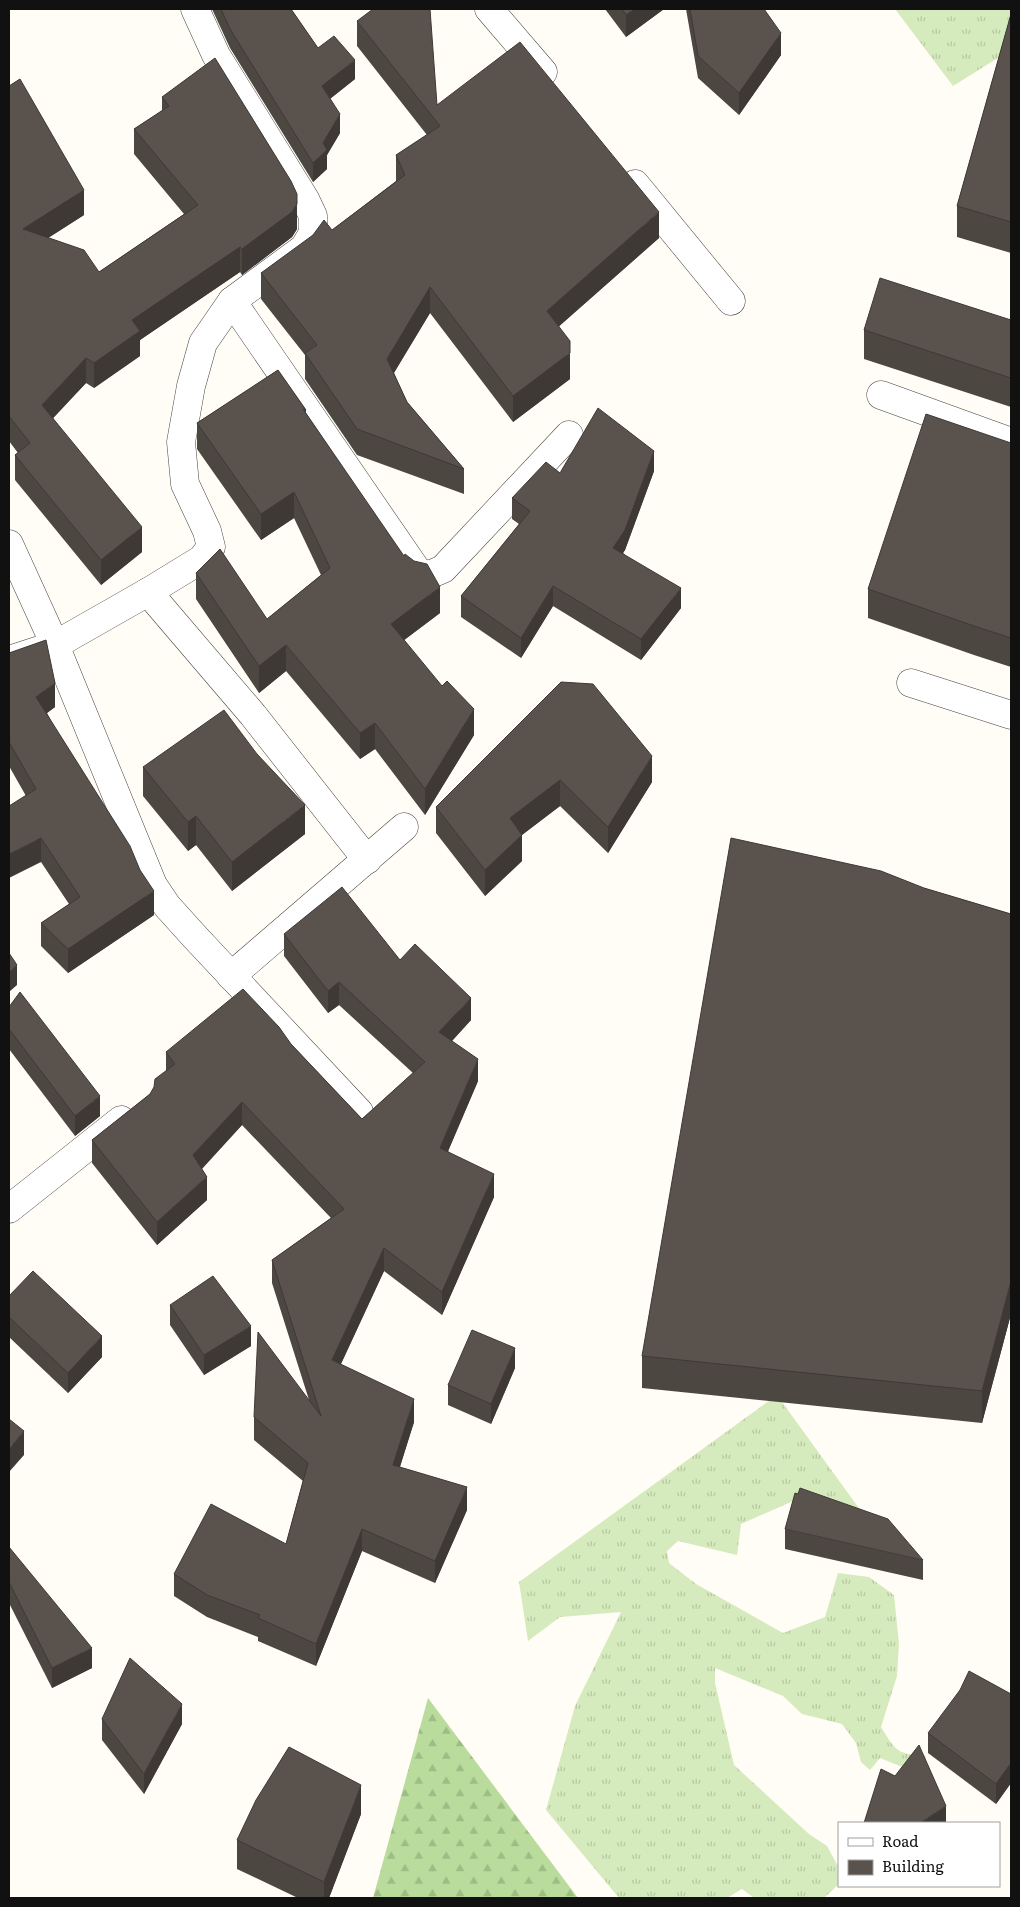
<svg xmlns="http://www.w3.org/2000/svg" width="1020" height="1907" font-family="Literata,serif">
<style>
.grass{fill:url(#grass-tufts)}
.forest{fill:url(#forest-firs)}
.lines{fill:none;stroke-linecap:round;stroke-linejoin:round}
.minor-casing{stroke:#444;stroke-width:29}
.minor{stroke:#fff;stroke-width:28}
.wall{fill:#4d4742}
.shaded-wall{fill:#3f3936}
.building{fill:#5a524d;stroke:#3f3936}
</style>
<defs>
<pattern id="grass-tufts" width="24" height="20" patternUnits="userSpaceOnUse" patternTransform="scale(1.25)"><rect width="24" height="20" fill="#d5ebbd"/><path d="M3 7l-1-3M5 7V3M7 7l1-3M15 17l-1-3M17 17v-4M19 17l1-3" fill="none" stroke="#b6c8a1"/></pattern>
<pattern id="forest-firs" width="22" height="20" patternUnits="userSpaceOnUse" patternTransform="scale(1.25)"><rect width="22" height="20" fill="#b9dc9c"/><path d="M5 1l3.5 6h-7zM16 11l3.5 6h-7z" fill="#9ebc85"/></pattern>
</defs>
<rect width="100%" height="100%" fill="#fffdf5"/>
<g class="grass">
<polygon points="895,9 1011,9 1011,44 1009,51 953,86"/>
<path d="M 777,1395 L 866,1518 L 800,1498 L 741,1524 L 737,1555 L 678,1541 L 667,1551 L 669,1563 L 696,1584 L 783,1633 L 825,1617 L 838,1573 L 869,1577 L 894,1595 L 899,1644 L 897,1676 L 881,1727 C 896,1751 896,1754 926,1756 L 922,1775 L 880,1758 L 870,1770 L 861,1762 L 856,1743 L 842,1724 L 802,1714 L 783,1696 L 715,1668 L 715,1683 L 734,1765 L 809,1834 L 827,1846 L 839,1868 L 839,1884 L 824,1898 L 754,1898 L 742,1889 L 727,1898 L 619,1898 L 546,1810 L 575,1706 L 621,1612 L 560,1617 L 528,1641 L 519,1582 Z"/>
</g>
<polygon class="forest" points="428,1698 578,1898 373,1898"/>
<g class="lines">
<g class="minor-casing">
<g id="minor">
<polyline points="489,9 543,72"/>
<polyline points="635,184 731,301"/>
<polyline points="232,301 418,572 429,575 443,569 569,435"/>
<polyline points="881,395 1011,442"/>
<polyline points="9,544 55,645 153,885 167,906 195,937 359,1112"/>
<polyline points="148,592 253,715 367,860"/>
<polyline points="9,660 55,645 148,592 202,559 211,547 207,531 185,484 181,442 191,386 203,343 232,301 304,248 313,233 313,216 305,199 216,55 195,9"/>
<polyline points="911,683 1011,715"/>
<polyline points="231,976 404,827"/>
<polyline points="9,1209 121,1120"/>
</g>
</g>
<use href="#minor" class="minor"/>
</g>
<g class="wall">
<polygon points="212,9 291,9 318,48 355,79 330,99 340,133 327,155 327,169 313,182 230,48"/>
<polygon points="605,9 664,9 626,37"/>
<polygon points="686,9 764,9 781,55 739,115 698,78"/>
<polygon points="1011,14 1011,253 957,237 957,206"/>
<polygon points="357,21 437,105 659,238 559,326 570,379 513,422 430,313 394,373 407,402 464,469 464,494 357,455 305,379 305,355 261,299 261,273 332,230 396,181 396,155 427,135 357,46"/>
<polygon points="9,86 84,215 48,238 99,272 184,214 134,154 134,129 162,111 162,97 297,229 292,237 242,275 240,272 140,340 140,356 94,388 86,383 53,418 142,552 101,585 15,480 15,455 18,453 9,441"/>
<polygon points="1011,320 1011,407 864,359 864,330"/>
<polygon points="278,370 306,410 306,413 440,613 404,640 474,735 425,815 375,749 360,759 286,671 259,693 196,599 196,573 267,619 321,575 294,518 261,540 197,449 197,423"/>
<polygon points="1011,443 1011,667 974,655 868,618 868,589"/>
<polygon points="654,471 625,550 623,553 681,608 641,660 553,606 521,658 461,617 461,596 519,524 512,519 512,498 560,473"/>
<polygon points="9,653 55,707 47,713 154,915 68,973 41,946 41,923 69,904 41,862 26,796 9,766"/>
<polygon points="561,682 652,782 608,853 560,806 522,835 522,861 485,896 436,833 436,807"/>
<polygon points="143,767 305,834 232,891 196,845 188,851 143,796"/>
<polygon points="924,888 1011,914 1011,1314 982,1423 642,1388 642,1356"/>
<polygon points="284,934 400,960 471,1020 452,1041 478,1081 448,1151 494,1197 442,1315 384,1271 341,1364 414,1422 400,1467 467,1510 435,1583 362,1551 316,1666 258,1641 258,1637 207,1617 174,1596 174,1574 286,1544 303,1481 254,1440 254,1417 309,1400 272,1283 272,1260 331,1218 242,1125 202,1169 207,1200 157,1245 92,1163 92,1140 150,1094 166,1071 166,1052 291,1044 362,1119 413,1073 339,1005 328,1013 284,956"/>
<polygon points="9,1007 100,1116 75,1136 9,1049"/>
<polygon points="9,1296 102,1357 68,1393 9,1337"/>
<polygon points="170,1305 251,1346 204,1375 170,1325"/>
<polygon points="515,1368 491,1424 448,1405 448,1385"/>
<polygon points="785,1529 923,1560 923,1580 785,1549"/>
<polygon points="9,1547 92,1668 52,1688 9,1603"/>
<polygon points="1011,1694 1011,1783 996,1804 928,1753 928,1733"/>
<polygon points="102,1719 182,1724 144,1794 102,1740"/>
<polygon points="361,1814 329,1898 298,1898 237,1869 237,1840"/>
</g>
<g class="shaded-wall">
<polygon points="635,9 664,9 626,37 626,15"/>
<polygon points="781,33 781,55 739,115 739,93"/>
<polygon points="355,60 355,79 322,105 322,86"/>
<polygon points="340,114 340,133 327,155 327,169 313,182 313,163 323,143"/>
<polygon points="84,190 84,215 23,254 23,229"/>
<polygon points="297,204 297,229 292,237 242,275 242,249"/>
<polygon points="659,212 659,238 547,337 547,311"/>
<polygon points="240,247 240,272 140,340 140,356 94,388 94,363 132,320"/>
<polygon points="430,287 430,313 387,384 387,359"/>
<polygon points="570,353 570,379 513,422 513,396"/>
<polygon points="86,358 86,383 42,430 42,405"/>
<polygon points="654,451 654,471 625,550 613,568 613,548"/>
<polygon points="294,492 294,518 261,540 261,514"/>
<polygon points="142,527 142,552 101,585 101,560"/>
<polygon points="553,586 553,606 521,658 521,638"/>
<polygon points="440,587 440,613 391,650 391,624"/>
<polygon points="681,588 681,608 641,660 641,639"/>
<polygon points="286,645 286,671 259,693 259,666"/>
<polygon points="55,683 55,707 36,721 36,697"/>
<polygon points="474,709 474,735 425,815 425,789"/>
<polygon points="375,723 375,749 360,759 360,733"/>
<polygon points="652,756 652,782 608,853 608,827"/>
<polygon points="560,780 560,806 510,844 510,818"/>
<polygon points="305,805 305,834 232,891 232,862"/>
<polygon points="196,816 196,845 188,851 188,822"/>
<polygon points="522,835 522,861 485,896 485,870"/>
<polygon points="41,838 41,862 9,878 9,854"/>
<polygon points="154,891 154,915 68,973 68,949"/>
<polygon points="17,965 17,985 9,992 9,972"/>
<polygon points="339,982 339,1005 328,1013 328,991"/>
<polygon points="471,998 471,1020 439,1055 439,1032"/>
<polygon points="478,1059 478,1081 440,1170 440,1148"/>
<polygon points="100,1096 100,1116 75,1136 75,1116"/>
<polygon points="242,1102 242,1125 193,1178 193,1155"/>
<polygon points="494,1174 494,1197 442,1315 442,1292"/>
<polygon points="207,1177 207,1200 157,1245 157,1222"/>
<polygon points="384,1248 384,1271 332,1383 332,1360"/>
<polygon points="1011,1281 1011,1314 982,1423 982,1391"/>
<polygon points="251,1326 251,1346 204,1375 204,1355"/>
<polygon points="102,1336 102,1357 68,1393 68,1373"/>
<polygon points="515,1348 515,1368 491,1424 491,1404"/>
<polygon points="414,1399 414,1422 393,1488 393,1465"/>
<polygon points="24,1431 24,1455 9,1472 9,1449"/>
<polygon points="467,1487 467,1510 435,1583 435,1561"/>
<polygon points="362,1529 362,1551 316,1666 316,1644"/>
<polygon points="92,1648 92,1668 52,1688 52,1668"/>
<polygon points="182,1704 182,1724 144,1794 144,1774"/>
<polygon points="1011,1763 1011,1783 996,1804 996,1784"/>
<polygon points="361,1785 361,1814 329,1898 324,1898 324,1882"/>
<polygon points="946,1806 946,1823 920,1823"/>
</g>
<g class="building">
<polygon points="221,9 291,9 318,48 334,36 355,60 322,86 340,114 323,143 327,150 313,163 230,29"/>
<polygon points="373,9 430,9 437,105 520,42 659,212 547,311 570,341 570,353 513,396 430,287 387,359 407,402 464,469 357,429 305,353 317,345 261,273 313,235 324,220 332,230 405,175 396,155 440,126 357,21"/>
<polygon points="622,9 635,9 626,15"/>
<polygon points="690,9 764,9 781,33 739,93 698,56"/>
<polygon points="1011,14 1011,222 957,206"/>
<polygon points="215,58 291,181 297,194 297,204 292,212 242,249 240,247 132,320 140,331 94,363 86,358 42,405 142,527 101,560 15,455 30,443 9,416 9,86 20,79 84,190 23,229 84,250 99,272 198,205 134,129 169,106 162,97"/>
<polygon points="880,278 1011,320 1011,378 864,330"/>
<polygon points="278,370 306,410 303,409 404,556 405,554 414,561 427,564 440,587 391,624 442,686 447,681 474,709 425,789 375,723 360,733 286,645 259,666 196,573 220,549 267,619 330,568 294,492 261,514 197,423"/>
<polygon points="598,408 654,451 625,530 613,548 681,588 641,639 553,586 521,638 461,596 530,511 512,498 546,462 560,473"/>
<polygon points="926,414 1011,443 1011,638 974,626 868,589"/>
<polygon points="46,640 55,683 36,697 130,846 140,870 154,891 68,949 41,923 80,897 41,838 9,854 9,806 36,789 9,742 9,653"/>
<polygon points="561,682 593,684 652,756 608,827 560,780 510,818 522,835 485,870 436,807"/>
<polygon points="224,710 257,754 305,805 232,862 196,816 188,822 143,767"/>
<polygon points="731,838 881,871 924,888 1011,914 1011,1281 982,1391 642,1356"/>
<polygon points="342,887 400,960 415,944 471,998 439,1032 478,1059 440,1148 494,1174 442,1292 384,1248 332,1360 414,1399 393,1465 467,1487 435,1561 362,1529 316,1644 258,1618 260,1615 207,1595 174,1574 211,1504 286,1544 308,1463 254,1417 258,1332 321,1416 272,1260 344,1209 242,1102 193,1155 207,1177 157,1222 92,1140 150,1094 154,1087 155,1079 175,1064 166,1052 243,989 279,1027 291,1044 362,1119 425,1062 339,982 328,991 284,934"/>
<polygon points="9,953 17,965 9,972"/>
<polygon points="20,992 100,1096 75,1116 9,1029 9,1007"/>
<polygon points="33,1271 102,1336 68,1373 9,1317 9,1296"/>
<polygon points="213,1276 251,1326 204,1355 170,1305"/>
<polygon points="472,1330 515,1348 491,1404 448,1385"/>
<polygon points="9,1419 24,1431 9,1449"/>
<polygon points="800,1488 888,1519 923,1560 785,1529 795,1493 798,1494"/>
<polygon points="9,1547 92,1648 52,1668 9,1582"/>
<polygon points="130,1658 182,1704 144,1774 102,1719"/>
<polygon points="969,1671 1011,1694 1011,1763 996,1784 928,1733 960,1690"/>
<polygon points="919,1745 946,1806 920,1823 864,1823 881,1769 895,1776"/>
<polygon points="289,1747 361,1785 324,1882 237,1840 256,1800"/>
</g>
<rect width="1020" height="1907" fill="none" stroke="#111111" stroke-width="20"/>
<rect x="838" y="1822" width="162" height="65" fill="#ffffff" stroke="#a0a0a0"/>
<rect x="848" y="1838" width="25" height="8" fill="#ffffff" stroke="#a0a0a0"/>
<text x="882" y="1847" font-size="15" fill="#111111">Road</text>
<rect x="848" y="1860" width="25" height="15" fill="#5a524d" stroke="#a0a0a0"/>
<text x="882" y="1872" font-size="15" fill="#111111">Building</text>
</svg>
